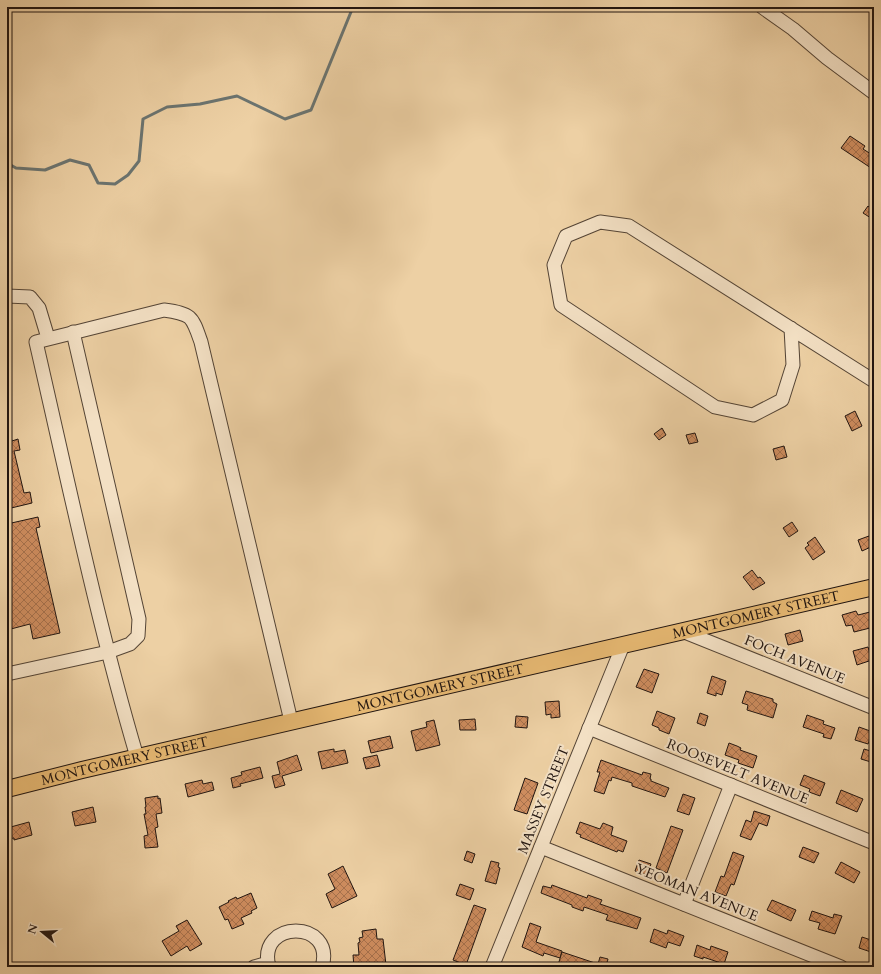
<svg xmlns="http://www.w3.org/2000/svg" width="881" height="974" font-family="Cardo,serif">
<style>
.lines{fill:none;stroke-linecap:round;stroke-linejoin:round}
.stream{stroke:#6b7470;stroke-width:3}
.building{fill:url(#building-cross-hatch);stroke:#211510}
.minor-casing{stroke:#544435;stroke-width:15}
.major-casing{stroke:#211510;stroke-width:18}
.minor{stroke:#f3e0c4;stroke-width:13}
.major{stroke:#e6b872;stroke-width:16}
.labels{text-anchor:middle;stroke-width:4;stroke-linejoin:round;paint-order:stroke}
.street-label{font-size:14px;fill:#211510;stroke:#f3e0c4}
</style>
<defs>
<pattern id="building-cross-hatch" width="8" height="8" patternUnits="userSpaceOnUse"><rect width="8" height="8" fill="#cd8c5e"/><path d="M0 0l8 8M0 8l8-8" fill="none" stroke="#a6714c"/></pattern>
</defs>
<rect width="100%" height="100%" fill="#edd0a4"/>
<filter id="stains"><feTurbulence type="fractalNoise" baseFrequency=".005" numOctaves="4"/><feColorMatrix values="0 0 0 0 .2 0 0 0 0 .09 0 0 0 0 .02 0 0 0 .5 -.17"/></filter>
<radialGradient id="worn" r=".72"><stop offset=".6" stop-color="#630" stop-opacity="0"/><stop offset="1" stop-color="#630" stop-opacity=".3"/></radialGradient>
<g class="lines">
<polyline class="stream" points="7,163 16,168 45,170 70,160 89,165 98,183 115,184 128,175 139,161 143,119 167,107 200,104 237,96 285,119 311,110 353,7"/>
</g>
<g class="building">
<polygon points="850,136 865,146 863,149 874,156 874,163 871,168 841,148"/>
<polygon points="868,206 874,211 874,220 863,213"/>
<polygon points="855,411 862,426 852,431 845,416"/>
<polygon points="662,428 666,435 659,440 654,434"/>
<polygon points="10,433 12,441 18,439 20,450 14,451 24,493 30,492 32,503 7,509 7,434"/>
<polygon points="695,433 698,442 689,444 686,435"/>
<polygon points="784,446 787,457 776,460 773,449"/>
<polygon points="38,517 40,527 36,528 60,633 33,639 30,624 7,630 7,524"/>
<polygon points="792,522 798,531 789,537 783,528"/>
<polygon points="869,536 873,546 862,551 858,540"/>
<polygon points="815,537 825,552 813,560 805,548 809,545 807,543"/>
<polygon points="752,570 758,578 760,577 765,583 753,590 743,577"/>
<polygon points="856,611 858,615 874,611 874,627 854,632 852,625 846,626 842,615"/>
<polygon points="800,630 803,641 788,645 785,634"/>
<polygon points="868,647 872,660 857,665 853,651"/>
<polygon points="644,669 659,674 652,693 636,687"/>
<polygon points="712,676 726,681 722,695 716,693 716,696 707,693"/>
<polygon points="746,691 773,699 773,702 777,704 773,718 747,710 748,705 742,703"/>
<polygon points="559,701 560,717 551,718 551,714 546,715 545,702"/>
<polygon points="657,711 675,718 669,734 659,730 659,728 652,725"/>
<polygon points="700,713 708,716 705,726 697,723"/>
<polygon points="807,715 824,721 823,724 835,728 831,739 823,737 824,734 803,727"/>
<polygon points="516,716 528,717 527,728 515,727"/>
<polygon points="475,719 476,730 460,730 459,720"/>
<polygon points="434,720 440,745 416,751 411,731 427,727 426,722"/>
<polygon points="859,727 873,732 868,744 855,740"/>
<polygon points="390,736 393,748 371,753 368,741"/>
<polygon points="729,743 737,746 741,748 740,750 757,756 753,768 738,763 739,760 725,755"/>
<polygon points="334,749 334,752 345,750 348,763 322,769 318,752"/>
<polygon points="864,749 874,752 871,762 861,759"/>
<polygon points="297,755 302,770 282,776 285,785 275,788 272,776 280,774 277,762"/>
<polygon points="377,755 380,766 366,769 363,758"/>
<polygon points="601,760 642,775 643,772 651,774 650,779 651,779 651,781 669,788 665,797 632,786 632,783 612,777 611,781 609,780 604,794 594,791 600,772 597,772"/>
<polygon points="260,767 263,778 240,784 241,786 233,788 231,778 242,775 241,772"/>
<polygon points="804,775 825,783 820,796 809,792 810,789 800,785"/>
<polygon points="525,778 538,783 527,814 514,810"/>
<polygon points="202,780 203,784 212,782 214,790 188,797 185,784"/>
<polygon points="841,790 863,799 857,812 836,803"/>
<polygon points="683,794 695,798 689,815 677,811"/>
<polygon points="158,796 158,799 160,798 162,813 156,814 158,827 155,828 158,847 145,848 144,836 148,835 144,814 146,814 145,807 146,807 145,798"/>
<polygon points="93,807 96,822 75,826 72,812"/>
<polygon points="754,811 770,816 767,826 759,823 751,840 740,836 746,820 751,822"/>
<polygon points="29,822 32,835 14,840 14,838 7,839 7,828"/>
<polygon points="580,822 600,829 603,823 613,827 611,835 627,841 623,852 618,850 617,852 580,837 581,835 576,833"/>
<polygon points="671,826 683,830 667,873 656,868"/>
<polygon points="803,847 819,853 814,863 799,857"/>
<polygon points="467,851 475,854 472,863 464,860"/>
<polygon points="733,852 744,856 734,885 731,884 726,896 715,892 721,876 724,877"/>
<polygon points="639,860 651,864 647,875 635,871"/>
<polygon points="491,861 499,863 498,867 500,868 496,884 485,881"/>
<polygon points="841,862 860,872 854,883 835,873"/>
<polygon points="343,866 357,896 332,908 326,894 335,889 328,874"/>
<polygon points="460,884 474,889 470,900 456,895"/>
<polygon points="552,885 587,898 588,895 602,900 600,904 641,918 637,929 606,920 608,915 584,907 583,911 572,907 572,905 541,893 543,886 551,888"/>
<polygon points="251,893 257,908 251,911 252,913 241,918 244,924 232,929 228,919 225,920 219,907 229,902 228,901 236,897 237,899"/>
<polygon points="772,900 796,910 791,921 767,910"/>
<polygon points="474,905 486,909 466,965 453,960"/>
<polygon points="812,911 833,918 834,914 842,916 835,934 818,929 820,923 809,920"/>
<polygon points="187,920 202,944 190,951 187,946 171,956 162,941 179,931 176,926"/>
<polygon points="530,923 541,927 536,942 562,951 560,958 544,953 543,956 522,947"/>
<polygon points="376,929 377,939 383,939 386,965 354,967 353,955 359,955 358,943 360,942 359,938 363,937 362,931"/>
<polygon points="654,929 667,934 668,930 684,936 680,946 668,942 666,948 650,942"/>
<polygon points="862,937 874,941 874,953 859,948"/>
<polygon points="697,945 710,950 711,946 728,952 724,964 703,957 703,959 694,956"/>
<polygon points="562,952 598,964 600,957 608,959 606,967 563,967 558,965"/>
</g>
<g class="lines">
<g class="minor-casing">
<g id="minor">
<polyline points="762,7 793,29 827,58 874,93"/>
<polyline points="7,296 30,297 39,308 48,338"/>
<polyline points="791,328 793,365 782,400 753,415 715,407 561,305 554,265 566,236 600,222 629,226 874,381"/>
<polyline points="682,631 874,708"/>
<polyline points="7,674 108,652 130,644 138,636 139,619 73,332"/>
<polyline points="589,728 874,843"/>
<path d="M 137,757 C 97,621 68,481 36,342 L 164,310 C 192,314 192,316 201,342 L 291,721"/>
<polyline points="541,847 841,967"/>
<polyline points="684,904 731,785"/>
<polyline points="254,967 268,963"/>
<path d="M 269,967 C 256,919 336,919 322,967"/>
<polyline points="492,967 623,645"/>
</g>
</g>
<g class="major-casing">
<g id="major">
<path id="s1" d="M 7,789 L 82,770 L 874,587"/>
</g>
</g>
<use href="#minor" class="minor"/>
<use href="#major" class="major"/>
</g>
<g class="labels">
<g class="street-label">
<text dy="5" stroke="none"><textPath href="#s1" startOffset="769">MONTGOMERY STREET</textPath></text>
<text transform="translate(795 659) rotate(22)" y="5">FOCH AVENUE</text>
<text dy="5" stroke="none"><textPath href="#s1" startOffset="445">MONTGOMERY STREET</textPath></text>
<text dy="5" stroke="none"><textPath href="#s1" startOffset="121">MONTGOMERY STREET</textPath></text>
<text transform="translate(738 771) rotate(22)" y="5">ROOSEVELT AVENUE</text>
<text transform="translate(543 800) rotate(-68)" y="5">MASSEY STREET</text>
<text transform="translate(697 892) rotate(22)" y="5">YEOMAN AVENUE</text>
</g>
</g>
<rect width="881" height="974" fill="none" stroke="#edd0a4" stroke-width="24"/>
<rect x="8" y="8" width="865" height="958" fill="none" stroke="#211510" stroke-width="2"/>
<rect x="12" y="12" width="857" height="950" fill="none" stroke="#211510"/>
<g transform="translate(42 932) rotate(288)" stroke="#f3e0c4" stroke-width="3" paint-order="stroke">
<path d="M0-3L7 15L0 10L-7 15Z" fill="#211510"/>
<text y="-6" font-size="11" font-weight="bold" text-anchor="middle" fill="#211510">N</text>
</g>
<rect width="100%" height="100%" filter="url(#stains)"/>
<rect width="100%" height="100%" fill="url(#worn)"/>
</svg>
